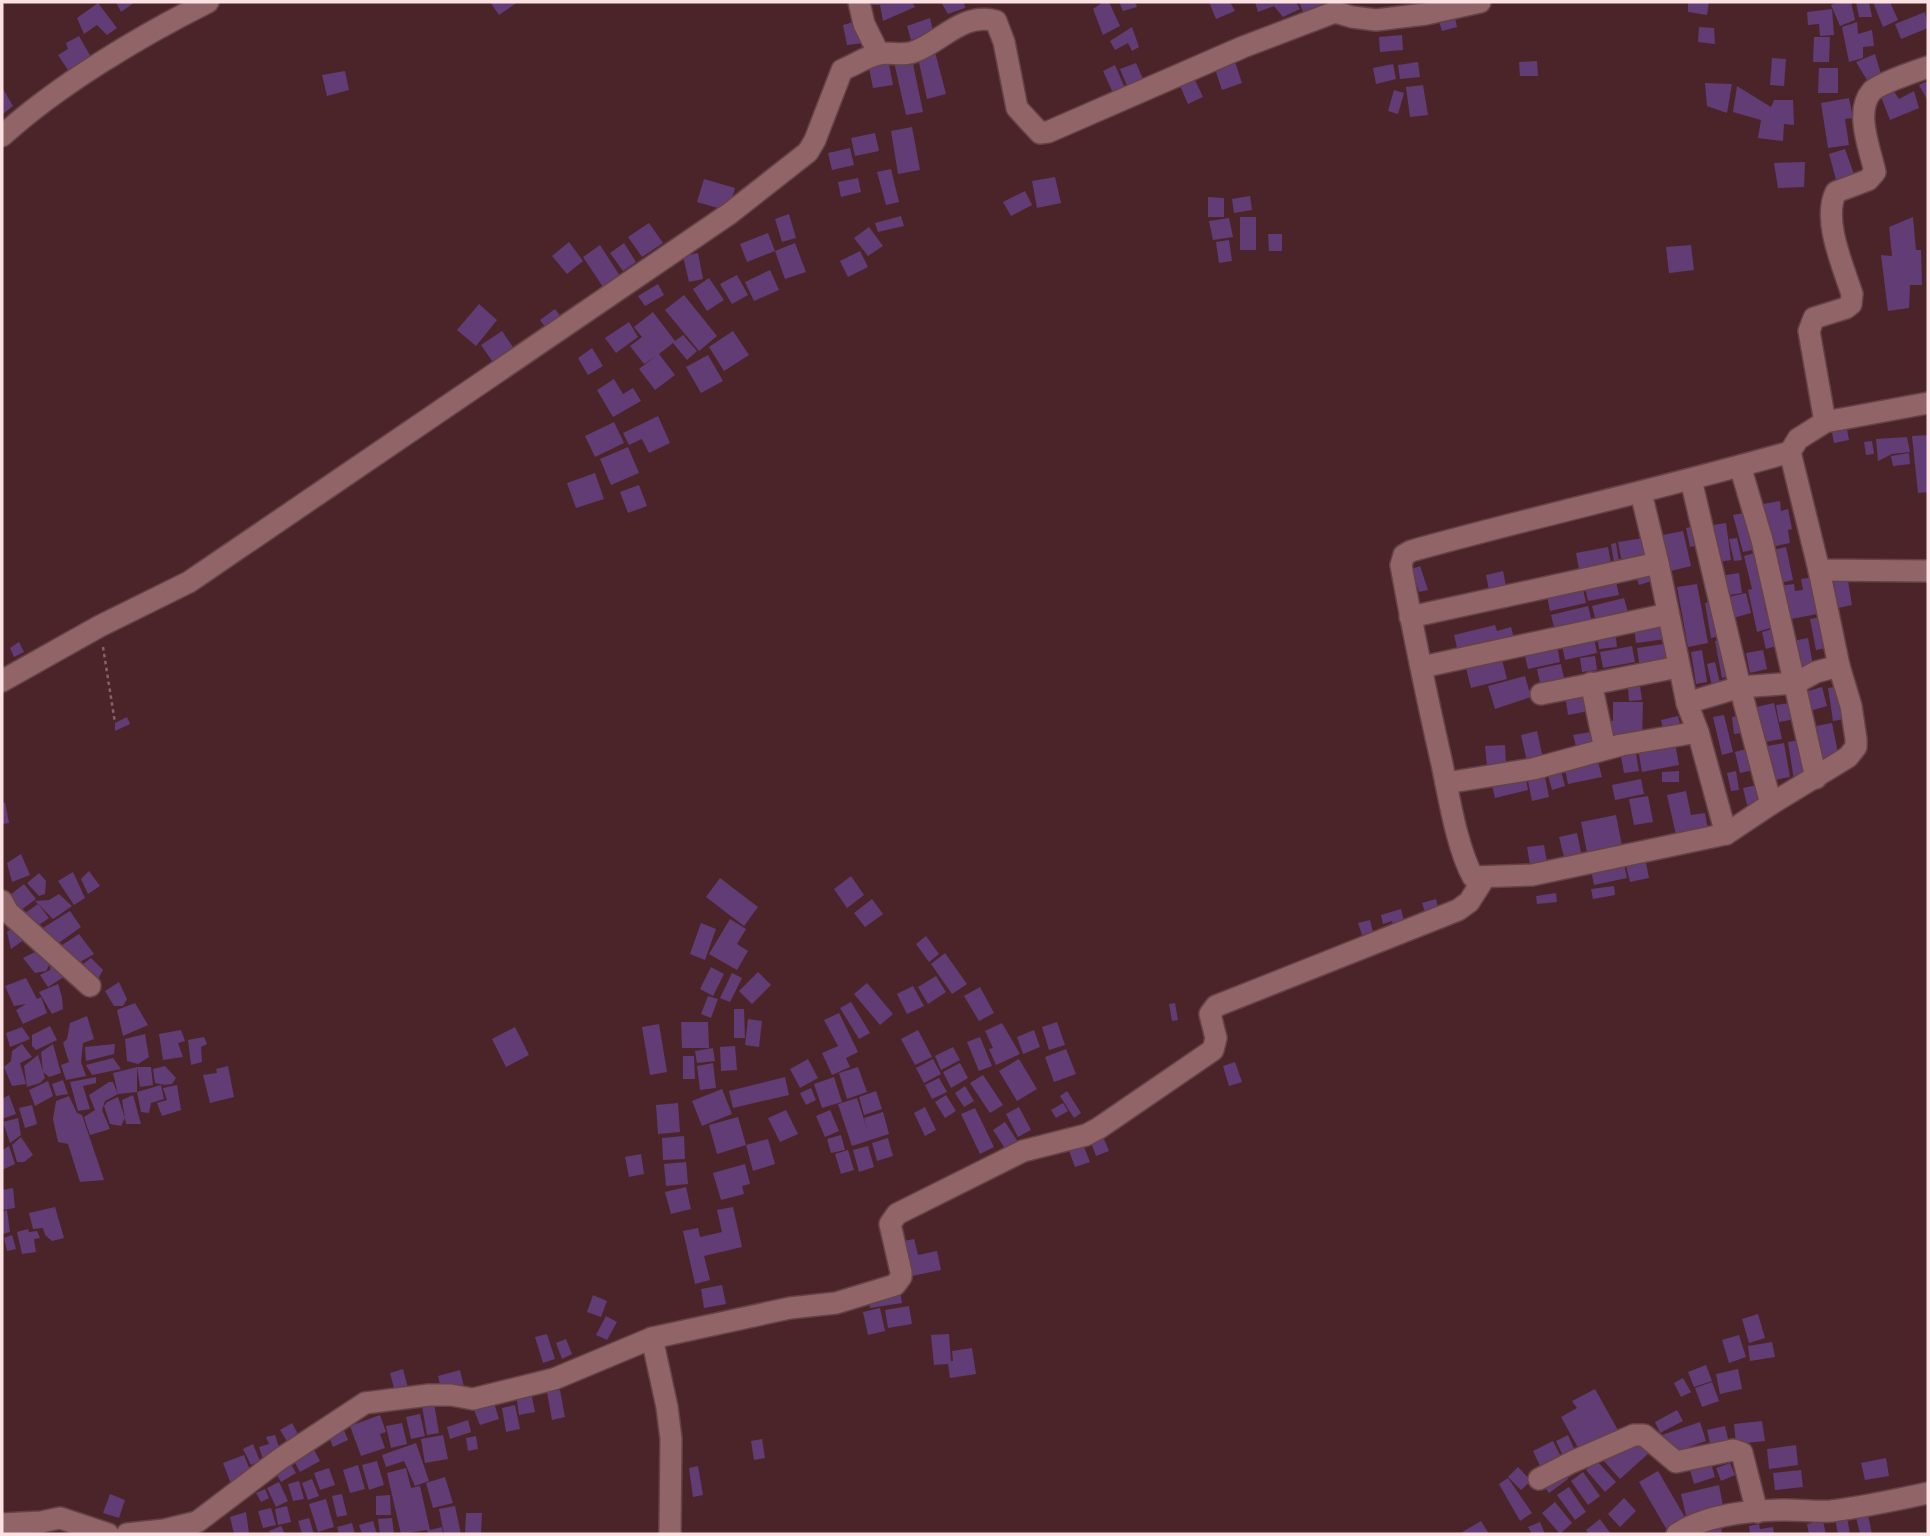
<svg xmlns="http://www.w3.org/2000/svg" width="1930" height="1536" font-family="Quicksand,sans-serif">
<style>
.building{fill:#623c75}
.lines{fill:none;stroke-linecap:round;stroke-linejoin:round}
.minor-casing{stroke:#644348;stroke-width:24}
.path{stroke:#856266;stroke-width:2.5;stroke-dasharray:3.5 3.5;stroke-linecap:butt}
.minor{stroke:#916468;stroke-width:21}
</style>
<rect width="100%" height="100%" fill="#4b2429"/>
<g class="building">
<polygon points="116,2 135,2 121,12"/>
<polygon points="490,2 518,2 499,15"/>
<polygon points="867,2 912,2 915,7 883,21 880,5 867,5"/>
<polygon points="941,2 964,2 965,8 948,14"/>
<polygon points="1103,2 1109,2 1120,26 1103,35 1093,9"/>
<polygon points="1119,2 1135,2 1137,7 1123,11"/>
<polygon points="1209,2 1230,2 1235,11 1216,19"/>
<polygon points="1255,2 1296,2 1300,9 1283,17 1274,6 1258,12"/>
<polygon points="1299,2 1329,2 1303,12"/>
<polygon points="1688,2 1709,2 1707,15 1688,12"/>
<polygon points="1838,2 1851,2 1855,20 1840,26 1831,5"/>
<polygon points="1856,2 1869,2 1872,17 1859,17"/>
<polygon points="1873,2 1890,2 1898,20 1883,27"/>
<polygon points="98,3 117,28 107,35 97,25 84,34 77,18"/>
<polygon points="1832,9 1834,35 1820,36 1819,24 1808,25 1807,12"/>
<polygon points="1925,12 1928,28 1901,39 1895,24"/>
<polygon points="1454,13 1457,27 1442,31 1438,18"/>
<polygon points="930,18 933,31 911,40 907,26"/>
<polygon points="857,21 864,43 847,45 843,25"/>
<polygon points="1857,22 1858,34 1872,30 1874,46 1863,47 1863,58 1849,62 1842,27"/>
<polygon points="1132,27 1139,47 1132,51 1128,43 1115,50 1110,41"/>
<polygon points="1699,27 1714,28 1715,44 1698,42"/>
<polygon points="1402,35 1403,50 1380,52 1379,37"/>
<polygon points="79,36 91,57 68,70 58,55 68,49 66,43"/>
<polygon points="1814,37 1830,37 1829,62 1813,62"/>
<polygon points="935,52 946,94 927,99 918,58"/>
<polygon points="1875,54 1881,74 1867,80 1856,62"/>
<polygon points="1233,56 1242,83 1222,90 1213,63"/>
<polygon points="1772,58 1786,59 1784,86 1770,85"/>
<polygon points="888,59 893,85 873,88 868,63"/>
<polygon points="912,59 923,112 906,115 894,62"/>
<polygon points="1537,61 1538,76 1520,76 1519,62"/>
<polygon points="1418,62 1420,77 1400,79 1398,65"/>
<polygon points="1136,63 1143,79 1127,86 1120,69"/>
<polygon points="1393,64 1396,79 1376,84 1373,68"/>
<polygon points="1115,65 1125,88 1113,93 1103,71"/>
<polygon points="1819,68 1838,68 1838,93 1818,93"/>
<polygon points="345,71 349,90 327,96 322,75"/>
<polygon points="1192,74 1203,97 1188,104 1178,81"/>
<polygon points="1928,81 1928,101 1919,85"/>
<polygon points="1705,83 1732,84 1727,113 1707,106"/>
<polygon points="1423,85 1428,115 1410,117 1406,87"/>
<polygon points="1737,86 1771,107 1774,100 1793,100 1794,125 1784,124 1783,141 1758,138 1761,120 1733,112"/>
<polygon points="2,87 13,106 3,114 2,111"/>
<polygon points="1394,90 1404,93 1398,114 1388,111"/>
<polygon points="1893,90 1899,99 1914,91 1919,108 1890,120 1880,94"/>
<polygon points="1849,98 1853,118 1845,119 1849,145 1828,148 1821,103"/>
<polygon points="912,127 920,170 898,174 891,131"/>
<polygon points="875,133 879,151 855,156 851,138"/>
<polygon points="850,148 854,165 832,170 828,153"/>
<polygon points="1845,149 1855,177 1837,183 1829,154"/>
<polygon points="1805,162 1804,187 1778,188 1774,163"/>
<polygon points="891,169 899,202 886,205 877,172"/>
<polygon points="1055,177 1061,203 1037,208 1032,181"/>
<polygon points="858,178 861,192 841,197 838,182"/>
<polygon points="704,179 735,188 728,211 697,202"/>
<polygon points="1025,191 1032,205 1011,216 1003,202"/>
<polygon points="1250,196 1252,210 1234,213 1232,199"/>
<polygon points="1208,197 1224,198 1224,217 1208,217"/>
<polygon points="789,214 796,238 782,242 775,219"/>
<polygon points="901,216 904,226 878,232 875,223"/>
<rect x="1240" y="217" width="16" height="33"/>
<polygon points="1913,217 1916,250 1921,250 1922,285 1910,285 1909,308 1888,311 1881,255 1892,256 1889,227"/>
<polygon points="1229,218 1233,237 1213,240 1209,221"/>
<polygon points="649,223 663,243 642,257 628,237"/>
<polygon points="869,227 883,246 868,256 854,238"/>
<polygon points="768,233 775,251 747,262 740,244"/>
<polygon points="1268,234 1282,234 1282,251 1269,251"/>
<polygon points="1229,240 1232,261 1219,263 1216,242"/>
<polygon points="569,242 583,261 567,274 552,256"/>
<polygon points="624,243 636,262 623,271 610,253"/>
<polygon points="795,243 806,272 785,279 775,251"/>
<polygon points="600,245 622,279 605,290 583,257"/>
<polygon points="1691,245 1694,270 1669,273 1666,247"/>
<polygon points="860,251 868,267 848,277 840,261"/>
<polygon points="698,253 703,279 689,282 683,256"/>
<polygon points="770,270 779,290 754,301 745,282"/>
<polygon points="737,275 748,295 732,304 720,284"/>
<polygon points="709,278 724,300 707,311 693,289"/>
<polygon points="658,284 664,295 645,306 638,296"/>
<polygon points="684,295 717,336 699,351 665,310"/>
<polygon points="479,304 497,320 476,346 457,330"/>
<polygon points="555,309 565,322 550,333 540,320"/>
<polygon points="653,312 675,341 683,335 697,351 687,360 673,343 659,354 675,375 655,390 639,369 656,356 644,364 630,346 642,337 634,327"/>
<polygon points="629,322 638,337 616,353 605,338"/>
<polygon points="502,331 517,353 497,368 481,345"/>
<polygon points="733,331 749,355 724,371 709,347"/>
<polygon points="592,348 603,366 588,375 578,358"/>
<polygon points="708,355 723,381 701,393 686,367"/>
<polygon points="614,379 623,394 633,388 641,401 613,417 597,390"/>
<polygon points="658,416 670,443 649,453 642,439 629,445 623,433"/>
<polygon points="1845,419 1849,440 1834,443 1830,422"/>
<polygon points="614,422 624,443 595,457 585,436"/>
<polygon points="1928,435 1928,492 1918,493 1912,436"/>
<polygon points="1907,437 1910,452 1892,454 1878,461 1876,439"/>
<polygon points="1872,441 1874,454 1866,455 1864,442"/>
<polygon points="628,447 639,473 611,485 600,459"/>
<polygon points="1909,453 1910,464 1893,466 1891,456"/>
<polygon points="595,473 604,499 576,508 567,483"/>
<polygon points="639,485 647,506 628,513 620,492"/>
<polygon points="1780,501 1781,511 1788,509 1792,529 1788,530 1790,543 1767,548 1757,505"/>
<polygon points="1749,512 1757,549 1743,552 1733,515"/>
<polygon points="1726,523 1731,560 1719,562 1713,525"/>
<polygon points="1699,525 1704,544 1690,547 1686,528"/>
<polygon points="1683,531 1691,566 1671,571 1663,535"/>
<polygon points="1651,537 1655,559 1622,564 1618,542"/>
<polygon points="1737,538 1742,560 1734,561 1729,539"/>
<polygon points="1616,543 1620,568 1615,569 1611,544"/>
<polygon points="1608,547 1612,568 1580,574 1576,553"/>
<polygon points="1786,547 1793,580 1780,583 1773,550"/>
<polygon points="1758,552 1773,605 1763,610 1776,606 1780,625 1757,632 1748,590 1752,589 1744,556"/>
<polygon points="1420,566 1428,590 1419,592 1412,569"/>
<polygon points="1651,568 1655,580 1639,585 1635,573"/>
<polygon points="1503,571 1507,591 1490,595 1486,575"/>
<polygon points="1739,573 1742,593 1723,596 1720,576"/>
<polygon points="1847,575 1852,605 1838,608 1833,577"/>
<polygon points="1615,577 1619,595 1588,601 1584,583"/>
<polygon points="1816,577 1823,613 1786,620 1779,586 1794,584 1795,591 1803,590 1801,579"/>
<polygon points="1582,584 1586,603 1550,611 1546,591"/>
<polygon points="1697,584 1708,643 1688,647 1677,587"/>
<polygon points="1746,593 1751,613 1733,618 1728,597"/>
<polygon points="1624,598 1629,616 1597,625 1592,606"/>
<polygon points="1718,601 1724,635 1711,638 1705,603"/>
<polygon points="1588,606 1593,626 1556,635 1551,615"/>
<polygon points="1826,616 1831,647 1816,650 1810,619"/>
<polygon points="1664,622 1666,639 1636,643 1634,627"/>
<polygon points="1495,625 1497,631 1511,627 1515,642 1459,656 1454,635"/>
<polygon points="1776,628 1780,645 1766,649 1762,632"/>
<polygon points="1615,631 1617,647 1599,649 1597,634"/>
<polygon points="1593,633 1597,653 1565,660 1561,640"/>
<polygon points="1808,638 1814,671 1799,674 1793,641"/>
<polygon points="1726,639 1733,675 1722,678 1715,641"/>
<polygon points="19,642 24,652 14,657 10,648"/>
<polygon points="1670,643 1674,663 1640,669 1637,648"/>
<polygon points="1557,645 1560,662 1528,669 1524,652"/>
<polygon points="1632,646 1635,662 1603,668 1600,652"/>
<polygon points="1702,650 1707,682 1696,684 1691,652"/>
<polygon points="1763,650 1767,669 1750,673 1746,653"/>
<polygon points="1501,656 1507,679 1471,688 1465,664"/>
<polygon points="1595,656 1597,670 1582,672 1580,658"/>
<polygon points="1715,662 1720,683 1704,705 1702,687 1712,686 1707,664"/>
<polygon points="1561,664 1564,678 1540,683 1537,669"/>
<polygon points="1525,676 1531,697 1495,709 1488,686"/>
<polygon points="1640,686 1642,700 1629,701 1628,688"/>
<polygon points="1840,686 1845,719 1833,721 1828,688"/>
<polygon points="1822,687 1827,706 1810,711 1805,692"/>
<polygon points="1586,692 1589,711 1568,715 1565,695"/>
<polygon points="1613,702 1643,702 1642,741 1612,740 1604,720 1613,721"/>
<polygon points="1797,702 1800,718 1779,722 1776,705"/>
<polygon points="1774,703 1782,739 1760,743 1752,708"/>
<polygon points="1724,715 1733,752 1722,755 1713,717"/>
<polygon points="1749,715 1751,732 1734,734 1732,717"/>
<polygon points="1678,716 1682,732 1665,737 1661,720"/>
<polygon points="127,717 130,724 115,731 115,723"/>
<polygon points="1832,723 1839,758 1818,762 1811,727"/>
<polygon points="1537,731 1544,763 1528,766 1521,735"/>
<polygon points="1591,732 1593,743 1576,746 1573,735"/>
<polygon points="1805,739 1812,777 1794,780 1788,742"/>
<polygon points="1675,743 1679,765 1642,772 1638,749"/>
<polygon points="1784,743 1790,777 1774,780 1767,746"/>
<polygon points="1505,745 1506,765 1487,766 1485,746"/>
<polygon points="1753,747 1758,769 1740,773 1735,752"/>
<polygon points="1635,748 1639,771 1624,773 1620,751"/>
<polygon points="1597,758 1602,777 1568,784 1564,765"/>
<polygon points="1560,767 1565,786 1552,790 1547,771"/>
<polygon points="1679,771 1679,782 1662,782 1662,772"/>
<polygon points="1736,771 1739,790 1731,791 1727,773"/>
<polygon points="1544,772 1549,797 1532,801 1527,776"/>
<polygon points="1525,774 1528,790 1495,798 1491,781"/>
<polygon points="1641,779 1644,794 1615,800 1612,785"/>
<polygon points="1762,784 1766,801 1747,805 1743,788"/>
<polygon points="1686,791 1691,815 1705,813 1708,830 1676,835 1667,795"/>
<polygon points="1648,796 1653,822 1634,825 1629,799"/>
<polygon points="5,802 9,823 2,824 2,804"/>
<polygon points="1616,815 1623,851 1588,858 1581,822"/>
<polygon points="1577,833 1582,857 1565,861 1559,837"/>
<polygon points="1544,845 1548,868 1531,871 1527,847"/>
<polygon points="1644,853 1649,878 1630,882 1624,857"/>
<polygon points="21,854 30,875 12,882 7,863"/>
<polygon points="1623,859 1627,878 1594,885 1590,865"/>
<polygon points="89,871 100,886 88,894 81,879"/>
<polygon points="73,872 85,898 74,905 58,881"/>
<polygon points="39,873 46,881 45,894 39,896 27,883"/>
<polygon points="851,876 864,895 847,908 834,889"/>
<polygon points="720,878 758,907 744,926 706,897"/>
<polygon points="24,884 36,899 17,913 5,899"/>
<polygon points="1614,886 1615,895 1593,899 1591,889"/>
<polygon points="1556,893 1557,902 1537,904 1536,896"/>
<polygon points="59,894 72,906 53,919 35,901 49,900"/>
<polygon points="872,899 883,914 865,927 854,913"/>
<polygon points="1436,899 1439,912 1426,915 1422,903"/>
<polygon points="38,904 49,918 36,927 25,913"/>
<polygon points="1401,909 1404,921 1393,924 1392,921 1383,924 1381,915"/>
<polygon points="70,911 81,927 53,947 38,931"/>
<polygon points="730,919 746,929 737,944 748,951 737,970 709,954"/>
<polygon points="1370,920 1373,932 1362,935 1358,923"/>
<polygon points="18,923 28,937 11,949 7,932"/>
<polygon points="701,923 716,929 705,960 690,954"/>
<polygon points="79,934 94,954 73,966 59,947"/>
<polygon points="926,936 939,954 929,962 916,944"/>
<polygon points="43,948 53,958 46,971 35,973 23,958"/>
<polygon points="945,953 967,984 952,994 931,964"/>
<polygon points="91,958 103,970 98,979 89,982 78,968"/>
<polygon points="51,961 67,975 48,987 40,975 50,970"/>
<polygon points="711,967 724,974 713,996 700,989"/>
<polygon points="758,972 771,985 752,1004 739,991"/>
<polygon points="732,973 742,978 730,1002 720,998"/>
<polygon points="936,976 946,992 928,1004 918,987"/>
<polygon points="26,978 37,999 41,997 47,1013 23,1024 16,1010 26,1004 14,1006 5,986"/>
<polygon points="119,982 127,999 123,1006 114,1006 105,991"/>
<polygon points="867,983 893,1014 880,1025 854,994"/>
<polygon points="58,984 62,997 63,1009 52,1014 39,992"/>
<polygon points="913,986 924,1006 907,1014 897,994"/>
<polygon points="980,987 994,1013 979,1021 964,996"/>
<polygon points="708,996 718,999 711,1018 701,1014"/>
<polygon points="851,1002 870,1033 859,1039 840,1008"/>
<polygon points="135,1003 148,1025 123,1036 117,1010"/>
<polygon points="1175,1003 1178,1020 1172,1021 1169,1004"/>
<polygon points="734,1009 744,1009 745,1038 734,1038"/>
<polygon points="839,1013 858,1052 846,1058 850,1067 832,1075 822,1053 838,1046 824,1020"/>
<polygon points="87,1016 94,1039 83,1043 81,1062 86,1076 66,1080 61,1065 69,1062 63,1043 67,1039 70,1023"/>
<polygon points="748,1019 762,1021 759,1047 745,1045"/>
<polygon points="681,1022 708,1022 709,1048 682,1048"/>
<polygon points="1057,1022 1065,1045 1049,1050 1042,1027"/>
<polygon points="1002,1023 1020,1054 996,1065 989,1049 993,1048 985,1031"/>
<polygon points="659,1024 667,1072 650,1075 642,1027"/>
<polygon points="50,1026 57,1040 36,1050 32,1046 32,1035"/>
<polygon points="22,1027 30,1039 10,1047 6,1033"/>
<polygon points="515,1027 529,1055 506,1067 492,1039"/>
<polygon points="181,1030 185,1041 178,1043 183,1057 163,1060 159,1034"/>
<polygon points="918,1030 932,1057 915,1065 901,1039"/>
<polygon points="1034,1030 1040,1047 1023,1054 1017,1037"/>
<polygon points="145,1034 149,1057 138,1064 127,1061 125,1039"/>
<polygon points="204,1037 207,1044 201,1047 202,1062 191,1065 188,1040"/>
<polygon points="980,1037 992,1066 979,1071 967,1042"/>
<polygon points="22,1044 32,1057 20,1063 26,1084 12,1086 4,1067 11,1061 12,1051"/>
<polygon points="53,1044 61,1073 49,1077 43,1072 41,1052"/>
<polygon points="115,1044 114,1054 86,1061 85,1047"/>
<polygon points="735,1046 737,1070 721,1071 720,1047"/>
<polygon points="953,1047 960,1060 941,1070 935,1056"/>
<polygon points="713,1048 715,1061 697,1063 695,1051"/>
<polygon points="1066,1049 1076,1074 1054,1082 1045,1057"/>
<polygon points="38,1055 45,1078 40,1083 27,1087 24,1066"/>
<polygon points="683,1056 694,1056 695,1079 683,1079"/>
<polygon points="113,1058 121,1069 92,1075 86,1065"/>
<polygon points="808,1059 818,1078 800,1088 790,1069"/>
<polygon points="933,1059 941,1074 924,1083 916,1068"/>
<polygon points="1019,1059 1037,1089 1017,1101 999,1071"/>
<polygon points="1235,1062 1242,1082 1229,1086 1223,1066"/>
<polygon points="713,1063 716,1088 700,1090 697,1066"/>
<polygon points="960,1063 968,1078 951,1088 943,1072"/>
<polygon points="165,1066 176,1078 172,1084 165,1085 155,1083 153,1069"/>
<polygon points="228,1066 234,1097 210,1103 203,1075 217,1073 216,1069"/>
<polygon points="137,1067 151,1067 153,1085 140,1087 137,1067 137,1092 118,1094 113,1073"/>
<polygon points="858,1067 867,1092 847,1099 839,1073"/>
<polygon points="983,1075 1003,1105 990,1113 970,1083"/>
<polygon points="96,1077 96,1083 83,1086 90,1109 78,1111 70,1082"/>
<polygon points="785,1077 789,1095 733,1108 729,1091"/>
<polygon points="834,1077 842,1102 822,1108 814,1084"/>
<polygon points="939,1078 947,1092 932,1099 925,1085"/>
<polygon points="63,1080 68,1094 56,1096 52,1084"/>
<polygon points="48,1081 53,1096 35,1106 29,1090"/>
<polygon points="109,1082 113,1082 118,1094 105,1101 102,1110 110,1129 90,1135 84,1117 95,1110 89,1095"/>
<polygon points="161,1085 164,1099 151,1103 149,1113 141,1112 137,1092"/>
<polygon points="177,1085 181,1110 162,1116 157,1103 167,1100 163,1088"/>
<polygon points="965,1086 974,1101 964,1107 955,1093"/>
<polygon points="811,1088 816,1100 806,1105 800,1093"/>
<polygon points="722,1089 732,1114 702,1126 692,1101"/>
<polygon points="876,1091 882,1109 864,1115 859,1097"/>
<polygon points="1067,1091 1081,1113 1074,1118 1060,1096"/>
<polygon points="9,1095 16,1114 2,1119 2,1099"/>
<polygon points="133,1095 141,1124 126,1124 125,1118 121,1126 110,1124 104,1106 107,1102 118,1097 125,1118 122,1100"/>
<polygon points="946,1095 956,1111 945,1118 935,1102"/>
<polygon points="69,1096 77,1113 82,1115 104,1180 80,1182 68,1144 58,1142 53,1119 56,1101"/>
<polygon points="857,1098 868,1132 864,1118 883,1112 889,1134 852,1146 838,1104"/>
<polygon points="678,1103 680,1132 658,1134 656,1105"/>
<polygon points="1063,1103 1068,1111 1056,1118 1051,1110"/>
<polygon points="32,1105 37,1124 25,1128 19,1108"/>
<polygon points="925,1107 936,1130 925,1136 914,1113"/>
<polygon points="1019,1107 1031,1130 1018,1137 1006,1114"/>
<polygon points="975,1108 994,1147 980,1154 961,1114"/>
<polygon points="786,1110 798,1134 780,1142 768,1118"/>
<polygon points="830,1110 839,1131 825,1137 816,1116"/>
<polygon points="738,1117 746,1145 717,1154 709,1125"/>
<polygon points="18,1118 21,1135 10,1143 3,1122"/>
<polygon points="1005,1122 1020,1145 1008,1153 993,1130"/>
<polygon points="1101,1132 1109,1151 1096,1156 1089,1137"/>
<polygon points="841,1135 845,1150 831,1153 827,1139"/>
<polygon points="684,1136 685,1159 663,1160 662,1138"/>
<polygon points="21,1137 33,1155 24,1162 17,1162 12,1145"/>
<polygon points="888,1138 893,1156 877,1161 872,1143"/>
<polygon points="768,1139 775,1164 753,1171 746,1145"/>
<polygon points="1081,1139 1090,1162 1075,1167 1067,1145"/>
<polygon points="9,1146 15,1164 2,1170 2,1150"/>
<polygon points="868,1146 874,1167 859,1172 853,1150"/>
<polygon points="848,1150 854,1170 841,1174 835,1154"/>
<polygon points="641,1154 644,1174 629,1177 625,1157"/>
<polygon points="686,1162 688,1184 666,1186 664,1164"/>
<polygon points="745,1164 750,1184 742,1186 744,1194 721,1200 713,1173"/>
<polygon points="686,1187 691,1209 671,1214 665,1192"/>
<polygon points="13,1188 15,1208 2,1210 2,1190"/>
<polygon points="55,1207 64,1238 52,1241 45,1235 43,1228 33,1229 29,1213"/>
<polygon points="733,1207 742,1247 704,1256 710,1280 695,1284 683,1231 698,1228 700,1237 722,1232 717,1210"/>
<polygon points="7,1210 10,1232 3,1234 2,1212"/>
<polygon points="28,1229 29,1232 37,1231 40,1238 34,1239 36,1252 22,1254 17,1232"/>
<polygon points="12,1235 16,1249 7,1251 4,1238"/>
<polygon points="914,1239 918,1255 937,1251 941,1270 907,1277 899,1242"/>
<polygon points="722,1285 726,1304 704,1308 701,1289"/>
<polygon points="900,1291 902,1303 870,1308 868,1297"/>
<polygon points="593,1295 607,1301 601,1317 587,1312"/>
<polygon points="909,1306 912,1324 888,1328 885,1310"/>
<polygon points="880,1308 885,1331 868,1335 863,1312"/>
<polygon points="1758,1314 1765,1338 1749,1343 1742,1319"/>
<polygon points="606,1316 617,1322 607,1340 596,1335"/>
<polygon points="547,1334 555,1359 543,1363 535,1337"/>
<polygon points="949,1334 951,1361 953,1361 952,1351 972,1348 976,1374 950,1378 948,1364 934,1365 931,1335"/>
<polygon points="1739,1335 1746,1357 1729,1363 1722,1340"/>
<polygon points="566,1339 572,1354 562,1359 556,1343"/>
<polygon points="1772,1342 1775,1357 1750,1361 1748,1346"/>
<polygon points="1706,1365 1712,1381 1694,1387 1688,1372"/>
<polygon points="403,1369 409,1392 396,1396 390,1373"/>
<polygon points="1738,1369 1742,1389 1720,1394 1716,1374"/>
<polygon points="460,1370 464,1387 442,1393 438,1376"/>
<polygon points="1683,1378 1691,1392 1681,1397 1674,1383"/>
<polygon points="1712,1382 1719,1401 1702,1407 1695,1388"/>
<polygon points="1595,1389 1619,1432 1581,1453 1561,1417 1577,1408 1572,1401"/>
<polygon points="560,1390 565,1417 552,1420 547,1392"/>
<polygon points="531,1392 535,1412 519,1415 516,1394"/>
<polygon points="434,1403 439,1433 427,1435 422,1406"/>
<polygon points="494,1403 499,1419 480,1425 474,1410"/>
<polygon points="515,1405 520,1429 506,1432 502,1408"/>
<polygon points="1677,1410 1683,1421 1660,1433 1655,1422"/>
<polygon points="420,1414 425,1436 411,1439 406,1417"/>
<polygon points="380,1415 386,1432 380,1434 385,1448 361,1456 350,1426"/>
<polygon points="468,1420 471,1432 450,1439 447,1427"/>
<polygon points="1762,1421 1765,1441 1736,1444 1734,1424"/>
<polygon points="1700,1422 1706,1441 1669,1454 1662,1435"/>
<polygon points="292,1423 299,1436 288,1443 280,1430"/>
<polygon points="402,1423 407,1444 391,1448 386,1426"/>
<polygon points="1725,1426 1729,1443 1711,1448 1707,1430"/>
<polygon points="343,1428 348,1440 333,1447 328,1434"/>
<polygon points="275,1435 280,1450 264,1462 259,1447 269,1444 266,1437"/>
<polygon points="443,1435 448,1459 425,1463 421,1439"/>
<polygon points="1568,1435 1575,1451 1563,1456 1556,1441"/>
<polygon points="476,1436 478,1449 468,1451 466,1438"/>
<polygon points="1634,1436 1649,1453 1620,1479 1603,1460"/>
<polygon points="762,1439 765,1458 754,1460 751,1441"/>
<polygon points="1553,1441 1561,1457 1541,1468 1533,1451"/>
<polygon points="416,1443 429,1481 415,1486 404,1461 386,1467 382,1455"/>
<polygon points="253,1444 260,1461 251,1465 243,1449"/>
<polygon points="1796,1445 1798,1465 1769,1469 1767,1449"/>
<polygon points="312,1446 320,1461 300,1472 292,1457"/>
<polygon points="244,1455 252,1475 231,1484 223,1463"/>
<polygon points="1886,1458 1889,1476 1865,1480 1861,1463"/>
<polygon points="289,1461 296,1473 281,1482 274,1470"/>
<polygon points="377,1461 384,1485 369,1490 362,1465"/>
<polygon points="1597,1461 1616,1482 1605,1492 1586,1470"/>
<polygon points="1711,1463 1715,1477 1694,1484 1690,1470"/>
<polygon points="1730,1463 1735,1475 1721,1481 1716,1468"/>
<polygon points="358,1465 365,1489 350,1493 343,1470"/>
<polygon points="698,1466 703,1495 693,1497 689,1468"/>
<polygon points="1518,1467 1531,1481 1521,1490 1508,1477"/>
<polygon points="329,1468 335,1485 320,1490 314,1473"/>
<polygon points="406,1468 411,1488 420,1486 430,1530 442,1527 443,1534 428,1534 427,1530 401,1534 387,1473"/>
<polygon points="1801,1470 1803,1487 1775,1490 1773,1473"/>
<polygon points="1562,1471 1568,1479 1549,1493 1543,1485"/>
<polygon points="1658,1471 1686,1519 1667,1530 1639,1482"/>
<polygon points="1583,1472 1600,1496 1588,1505 1571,1481"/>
<polygon points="445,1477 453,1503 433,1508 426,1483"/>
<polygon points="1508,1478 1532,1513 1520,1521 1499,1484"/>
<polygon points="312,1479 319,1496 308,1500 302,1483"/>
<polygon points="299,1481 304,1499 293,1501 288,1484"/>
<polygon points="279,1482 288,1501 276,1507 267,1488"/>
<polygon points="1719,1485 1723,1506 1701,1511 1703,1516 1687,1520 1681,1494"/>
<polygon points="1569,1487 1586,1512 1575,1520 1557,1495"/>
<polygon points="265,1489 269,1498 261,1502 256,1493"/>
<polygon points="110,1494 125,1500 119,1518 103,1513"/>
<polygon points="342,1494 347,1515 337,1517 332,1496"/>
<polygon points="390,1495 391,1515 376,1515 376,1496"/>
<polygon points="1624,1498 1636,1511 1620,1527 1608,1514"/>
<polygon points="326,1499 334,1527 318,1532 309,1504"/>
<polygon points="1555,1502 1572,1523 1560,1534 1542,1513"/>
<polygon points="287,1506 291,1522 278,1525 275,1509"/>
<polygon points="455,1506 461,1534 444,1534 439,1509"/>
<polygon points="271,1508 276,1525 263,1528 258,1511"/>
<polygon points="246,1512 249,1533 234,1534 230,1517"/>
<polygon points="466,1513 482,1513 481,1534 465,1534"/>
<polygon points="1868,1515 1872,1534 1860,1534 1856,1517"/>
<polygon points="1847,1517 1850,1534 1838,1534 1835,1519"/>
<polygon points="309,1518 314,1534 302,1534 298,1521"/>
<polygon points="392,1518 394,1534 380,1534 378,1519"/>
<polygon points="1600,1519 1611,1534 1589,1534 1586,1530"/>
<polygon points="373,1521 377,1534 362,1534 359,1525"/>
<polygon points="1481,1521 1489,1534 1459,1534"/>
<polygon points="1823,1521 1826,1534 1809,1534 1807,1524"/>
<polygon points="1540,1522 1545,1534 1532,1534 1528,1527"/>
<polygon points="352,1523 355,1534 339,1534 337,1527"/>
<polygon points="1721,1524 1722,1534 1703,1534 1702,1527"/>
<polygon points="1759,1524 1760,1529 1773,1527 1774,1534 1750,1534 1749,1526"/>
<polygon points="281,1526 285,1534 271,1534 269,1531"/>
</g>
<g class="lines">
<g class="minor-casing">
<g id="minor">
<polyline points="859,2 864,24 879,54"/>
<path d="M 2,136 C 58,85 140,36 208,2"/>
<polyline points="1928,403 1825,422 1798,439 1790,452 1819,570 1928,571"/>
<path d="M 1825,422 L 1809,331 L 1814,318 L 1846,308 L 1851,304 L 1852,294 C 1843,266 1822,219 1836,192 L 1868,180 L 1875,172 C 1870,149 1854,111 1872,91 C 1879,84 1916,71 1928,67"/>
<path d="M 1790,452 C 1664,488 1537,516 1411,551 L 1404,555 L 1401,565 C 1413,631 1427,698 1442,764 C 1449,797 1457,848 1473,877 L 1532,875 L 1726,834 L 1771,804 L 1848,757 L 1856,747 L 1856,739 L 1851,706 L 1839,666 L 1819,570"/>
<polyline points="1740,466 1762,540 1816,778"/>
<polyline points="1691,480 1740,687 1771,804"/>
<polyline points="1641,493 1658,563 1687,703 1698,732 1726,834"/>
<polyline points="1410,617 1658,563"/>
<polyline points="1422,667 1668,614"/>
<path d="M 2,681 L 100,626 L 189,582 L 729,214 L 808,152 L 815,140 L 842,70 C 854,65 866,57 878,54 C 891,51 903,57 916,51 C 943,40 964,12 996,21 L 1004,42 L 1017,108 L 1040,133 L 1048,132 L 1243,47 L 1335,12 L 1352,17 L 1376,20 L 1426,14 L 1480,2"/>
<polyline points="1591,683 1605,749"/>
<polyline points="1541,694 1678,667"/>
<polyline points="1687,703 1740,687 1796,683 1816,672 1839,666"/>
<polyline points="1446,783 1533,769 1621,745 1698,732"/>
<polyline points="2,901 8,912 90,986"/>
<polyline points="652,1338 667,1407 671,1439 670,1534"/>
<polyline points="1539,1479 1572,1462 1634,1435 1644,1435 1676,1462 1733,1450 1742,1453 1757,1512"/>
<polyline points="2,1524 41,1522 60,1518 108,1534"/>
<polyline points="127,1534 164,1530 197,1522 280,1459 365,1403 429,1395 451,1395 473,1399 554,1379 652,1338 790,1308 836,1303 895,1285 901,1277 901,1272 890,1224 897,1214 1023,1151 1086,1135 1099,1128 1213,1050 1216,1038 1210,1014 1216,1006 1458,910 1469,902 1485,877"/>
<path d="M 1677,1534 C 1707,1514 1752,1510 1788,1510 C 1802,1510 1817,1512 1831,1511 C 1864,1507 1896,1500 1928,1493"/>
</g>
</g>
<polyline class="path" points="103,647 115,723"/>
<use href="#minor" class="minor"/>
</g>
<rect width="1930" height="1536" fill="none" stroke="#fce1e3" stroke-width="7"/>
</svg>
